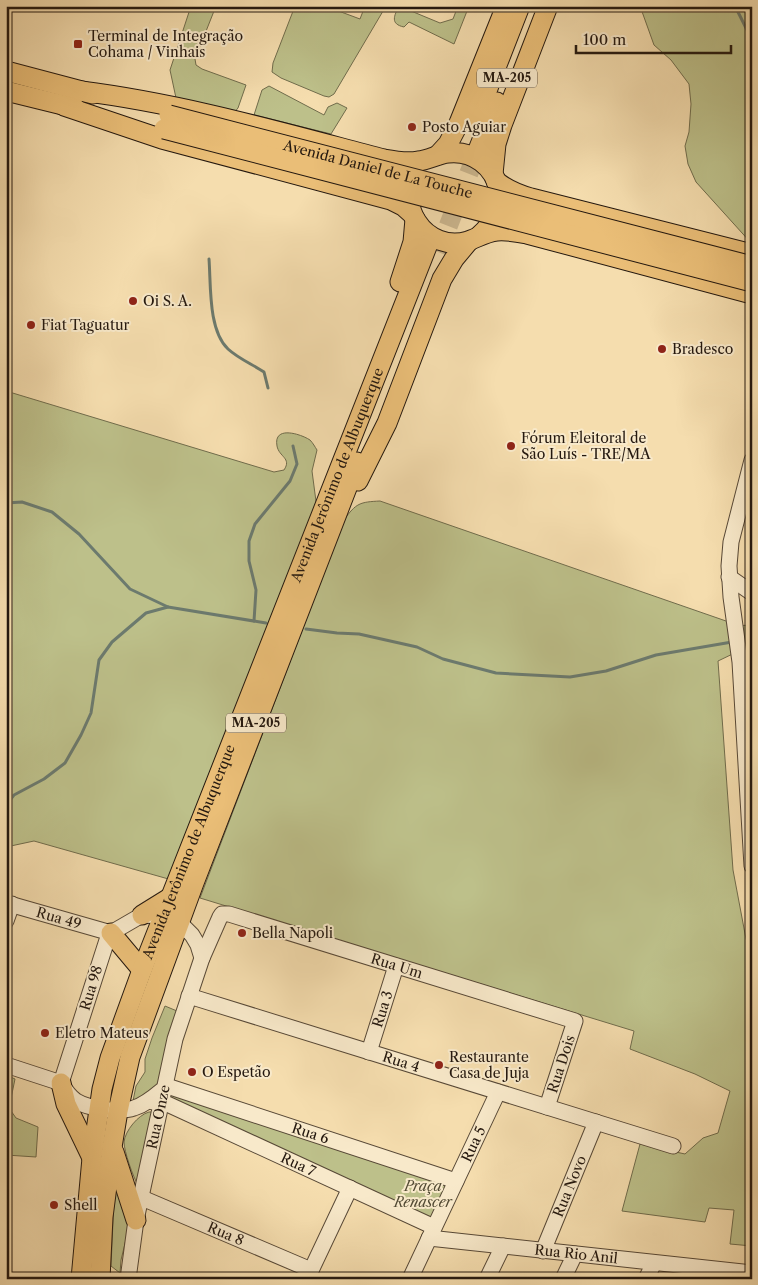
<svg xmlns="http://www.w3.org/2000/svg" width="758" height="1285" font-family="'Libre Caslon Text',serif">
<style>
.green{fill:#bdc08a;stroke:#706c4c}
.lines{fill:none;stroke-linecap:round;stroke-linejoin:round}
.stream{stroke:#6c7a6e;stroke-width:3}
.major-tunnel{stroke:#cbb68e;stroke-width:19;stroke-dasharray:19 9;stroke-linecap:butt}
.minor-casing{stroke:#584937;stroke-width:17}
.major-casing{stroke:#24180f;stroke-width:21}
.minor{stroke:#f8e9ca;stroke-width:15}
.major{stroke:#eabe77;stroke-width:19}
.major-bridge-casing{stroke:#24180f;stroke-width:21;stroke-linecap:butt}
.major-bridge{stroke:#eabe77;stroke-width:19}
.poi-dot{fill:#8f2418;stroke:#f8e9ca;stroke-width:2}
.labels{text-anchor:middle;stroke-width:4;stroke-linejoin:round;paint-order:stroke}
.shield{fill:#f8e9ca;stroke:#645747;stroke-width:1}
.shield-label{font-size:12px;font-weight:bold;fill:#24180f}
.poi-label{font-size:14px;fill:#24180f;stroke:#f8e9ca;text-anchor:start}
.street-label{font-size:14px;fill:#24180f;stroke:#f8e9ca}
.park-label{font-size:14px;font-style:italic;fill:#524a34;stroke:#f8e9ca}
</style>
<rect width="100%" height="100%" fill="#f5ddae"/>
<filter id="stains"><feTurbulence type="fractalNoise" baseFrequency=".004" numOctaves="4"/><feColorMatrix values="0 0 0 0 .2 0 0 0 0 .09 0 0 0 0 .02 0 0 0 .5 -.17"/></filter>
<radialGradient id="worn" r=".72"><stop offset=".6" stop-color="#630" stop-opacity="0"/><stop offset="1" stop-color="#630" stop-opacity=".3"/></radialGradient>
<g class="green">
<polygon points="191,6 216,6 195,59 196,65 202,69 246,85 238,108 233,114 176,98 170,70"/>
<polygon points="295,6 325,6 360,19 365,6 386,6 334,94 329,97 324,96 281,78 272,72 273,63"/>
<path d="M 399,6 L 440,23 L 453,19 L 458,6 L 469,6 L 454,44 L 409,22 L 404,27 C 390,24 394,16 399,6 Z"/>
<polygon points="640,6 752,6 752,244 696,182 688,164 685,146 689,132 691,104 689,84 671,60 654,45"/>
<polygon points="269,86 324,115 328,107 337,103 347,108 331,134 254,115 262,90"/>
<path d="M 6,391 L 274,472 L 284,470 C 292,458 279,457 277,446 C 273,425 301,434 310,440 C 313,443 315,447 317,450 L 312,471 L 317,509 L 172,880 L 34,841 L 6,847 Z"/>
<path d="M 380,501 L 726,621 L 732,626 L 752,625 L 752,653 L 743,649 L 718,661 L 733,870 L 746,939 L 752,953 L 752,1246 L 730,1244 L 734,1210 L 709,1208 L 705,1222 L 622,1211 L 640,1144 L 685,1154 L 703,1138 L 718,1133 L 730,1091 L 695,1074 L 630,1049 L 634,1031 L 200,898 L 344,520 C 356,503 360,502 380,501 Z"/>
<polygon points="165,1006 177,1011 161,1081 139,1100 133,1101 136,1086 145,1072 145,1059 152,1038"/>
<polygon points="6,1075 15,1079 9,1108 16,1118 38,1127 36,1157 6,1155"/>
<polygon points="171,1094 451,1181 434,1222 170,1099"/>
<path d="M 149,1112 L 153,1112 L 138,1185 C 133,1177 124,1151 124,1142 C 125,1131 138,1115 149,1112 Z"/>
<polygon points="115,1177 130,1223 121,1260 120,1273 111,1266"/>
</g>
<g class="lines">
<g class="stream">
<polyline points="735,6 752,40"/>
<path d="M 209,259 C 211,285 208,330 228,349 C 239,359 252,364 264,372 L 268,388"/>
<polyline points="6,503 22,502 52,512 79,534 130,589 168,607 266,623"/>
<polyline points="254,621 256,590 249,561 249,541 255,524 290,481 297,464 293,446"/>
<polyline points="306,629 337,633 359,634 417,647 443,659 496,673 570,677 606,671 656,655 732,642"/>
<polyline points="741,643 752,645"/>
<polyline points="6,805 14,795 44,779 65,763 81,735 91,713 99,660 112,642 146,613 168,607"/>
</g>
<polyline class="major-tunnel" points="438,252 478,150"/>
<g class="minor-casing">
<g id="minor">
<polyline points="752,460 731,542 729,566 731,597 740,662 752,866"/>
<polyline points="729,577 752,593"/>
<path id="s1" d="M 6,903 L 111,933"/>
<polyline points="6,921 12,904"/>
<path id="s2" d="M 202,958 L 220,917 L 222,914 L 229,914 L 575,1021 L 547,1107"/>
<path id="s3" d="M 189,996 L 673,1146"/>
<path id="s4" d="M 369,1052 L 396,966"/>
<polyline points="6,1065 61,1083"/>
<path id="s5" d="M 167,1086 L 456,1181"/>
<path id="s6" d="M 153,1102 L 163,1102 L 434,1227"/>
<path id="s7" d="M 142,1198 L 311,1270"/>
<path id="s8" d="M 429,1238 L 752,1273"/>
<path id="s9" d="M 543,1251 L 596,1122"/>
<path id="s10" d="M 128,1279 L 136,1220 L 175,1039 L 202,958 L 198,945 L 192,935 L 180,923 L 164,916 L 142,915 L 111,933 L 107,940 L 61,1083 C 65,1090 69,1096 76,1101 C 89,1109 120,1113 134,1108 C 147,1104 157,1094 167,1086"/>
<polyline points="307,1279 350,1188"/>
<path id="s11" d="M 410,1279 L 498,1092"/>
<polyline points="487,1279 503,1246"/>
<polyline points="563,1279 575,1254"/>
<polyline points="646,1279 654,1263"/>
</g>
</g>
<g class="major-casing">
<g id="major">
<polyline points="6,71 93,94"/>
<polyline points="6,91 75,108"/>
<path d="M 81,91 C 184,104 284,133 384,159 C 395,161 407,163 418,161 C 429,160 438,154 448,153 C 473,150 495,167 499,191 C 502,209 492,224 480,235"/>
<polyline points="64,106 162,139 391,200 403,206 412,214"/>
<polyline points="476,119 520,6"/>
<polyline points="478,150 497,102"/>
<polyline points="438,155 448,144 459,123 506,6"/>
<polyline points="493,174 496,144 502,125 548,6"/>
<path d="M 414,178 C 408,193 408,209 417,222 C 428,239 448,247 468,241 C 477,238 486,232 497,231 C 507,230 517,232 527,234 L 752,294"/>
<path d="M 496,181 C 507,190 517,194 531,198 L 752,254"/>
<polyline points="400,282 413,242 415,219"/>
<polyline points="358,481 387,423 442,279 454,259 469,241"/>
<polyline points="142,915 171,897"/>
<polyline points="111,933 142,970"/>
<polyline points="61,1083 66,1104 92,1158"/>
<polyline points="114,1152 136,1220"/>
<path id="s12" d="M 81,1279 L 92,1158 L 102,1089 L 110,1058 L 142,970 L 428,244"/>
<polyline points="100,1279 103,1217 112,1147 118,1111 130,1057 194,883 357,462"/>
</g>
</g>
<use href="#minor" class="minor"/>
<use href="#major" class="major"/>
<g class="major-bridge-casing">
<g id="major-bridge">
<path id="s13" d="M 169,115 L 752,266"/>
<polyline points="164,129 752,282"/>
</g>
</g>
<use href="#major-bridge" class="major-bridge"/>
</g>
<g class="poi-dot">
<rect x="73" y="39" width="10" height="10" rx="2.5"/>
<circle cx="412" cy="127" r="5"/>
<circle cx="133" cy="301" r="5"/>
<circle cx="31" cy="325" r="5"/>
<circle cx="662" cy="349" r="5"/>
<circle cx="511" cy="446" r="5"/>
<circle cx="242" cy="933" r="5"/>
<circle cx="45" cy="1033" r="5"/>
<circle cx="439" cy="1065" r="5"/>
<circle cx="192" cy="1072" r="5"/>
<circle cx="54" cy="1205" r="5"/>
</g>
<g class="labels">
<g class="shield">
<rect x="477" y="68.5" width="60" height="19" rx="4"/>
<rect x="226" y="713.5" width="60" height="19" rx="4"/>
</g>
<g class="shield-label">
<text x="507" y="82">MA-205</text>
<text x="256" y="727">MA-205</text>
</g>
<g class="poi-label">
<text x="88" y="41">Terminal de Integração<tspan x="88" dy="16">Cohama / Vinhais</tspan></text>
<text x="422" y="132">Posto Aguiar</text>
<text x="143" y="306">Oi S. A.</text>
<text x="41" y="330">Fiat Taguatur</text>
<text x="672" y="354">Bradesco</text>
<text x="521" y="443">Fórum Eleitoral de<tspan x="521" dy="16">São Luís - TRE/MA</tspan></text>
<text x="252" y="938">Bella Napoli</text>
<text x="55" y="1038">Eletro Mateus</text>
<text x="449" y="1062">Restaurante<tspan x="449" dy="16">Casa de Juja</tspan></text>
<text x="202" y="1077">O Espetão</text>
<text x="64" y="1210">Shell</text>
</g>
<g class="street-label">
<text dy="5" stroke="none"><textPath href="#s13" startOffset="216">Avenida Daniel de La Touche</textPath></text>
<text dy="5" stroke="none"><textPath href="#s12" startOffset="849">Avenida Jerônimo de Albuquerque</textPath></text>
<text dy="5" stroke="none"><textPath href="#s12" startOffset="444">Avenida Jerônimo de Albuquerque</textPath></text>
<text dy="5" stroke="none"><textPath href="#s1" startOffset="55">Rua 49</textPath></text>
<text dy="5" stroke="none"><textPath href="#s2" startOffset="231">Rua Um</textPath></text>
<text transform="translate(91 988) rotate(-73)" y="5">Rua 98</text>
<text dy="5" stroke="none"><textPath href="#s4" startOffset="45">Rua 3</textPath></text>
<text dy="5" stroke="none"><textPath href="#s3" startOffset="222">Rua 4</textPath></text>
<text transform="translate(561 1064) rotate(-72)" y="5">Rua Dois</text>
<text dy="5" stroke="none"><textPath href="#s10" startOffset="165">Rua Onze</textPath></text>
<text dy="5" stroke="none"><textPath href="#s5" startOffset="151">Rua 6</textPath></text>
<text dy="5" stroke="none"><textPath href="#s11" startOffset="149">Rua 5</textPath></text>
<text dy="5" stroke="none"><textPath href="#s6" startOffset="159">Rua 7</textPath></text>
<text dy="5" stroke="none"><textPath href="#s9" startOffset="70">Rua Novo</textPath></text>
<text dy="5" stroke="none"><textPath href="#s7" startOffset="91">Rua 8</textPath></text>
<text dy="5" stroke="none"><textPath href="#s8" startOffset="148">Rua Rio Anil</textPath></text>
</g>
<g class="park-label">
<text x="423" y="1191">Praça<tspan x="423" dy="16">Renascer</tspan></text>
</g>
</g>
<rect width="758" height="1285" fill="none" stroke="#f5ddae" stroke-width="25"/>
<rect x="8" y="8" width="743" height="1270" fill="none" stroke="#24180f" stroke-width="2.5"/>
<rect x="12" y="12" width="733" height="1260" fill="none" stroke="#24180f"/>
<path d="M576 45v8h155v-8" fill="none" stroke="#24180f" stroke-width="2.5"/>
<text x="583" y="45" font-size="15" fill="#24180f" stroke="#f8e9ca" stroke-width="4" paint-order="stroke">100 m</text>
<rect width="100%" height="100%" filter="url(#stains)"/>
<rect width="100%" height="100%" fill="url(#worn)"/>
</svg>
